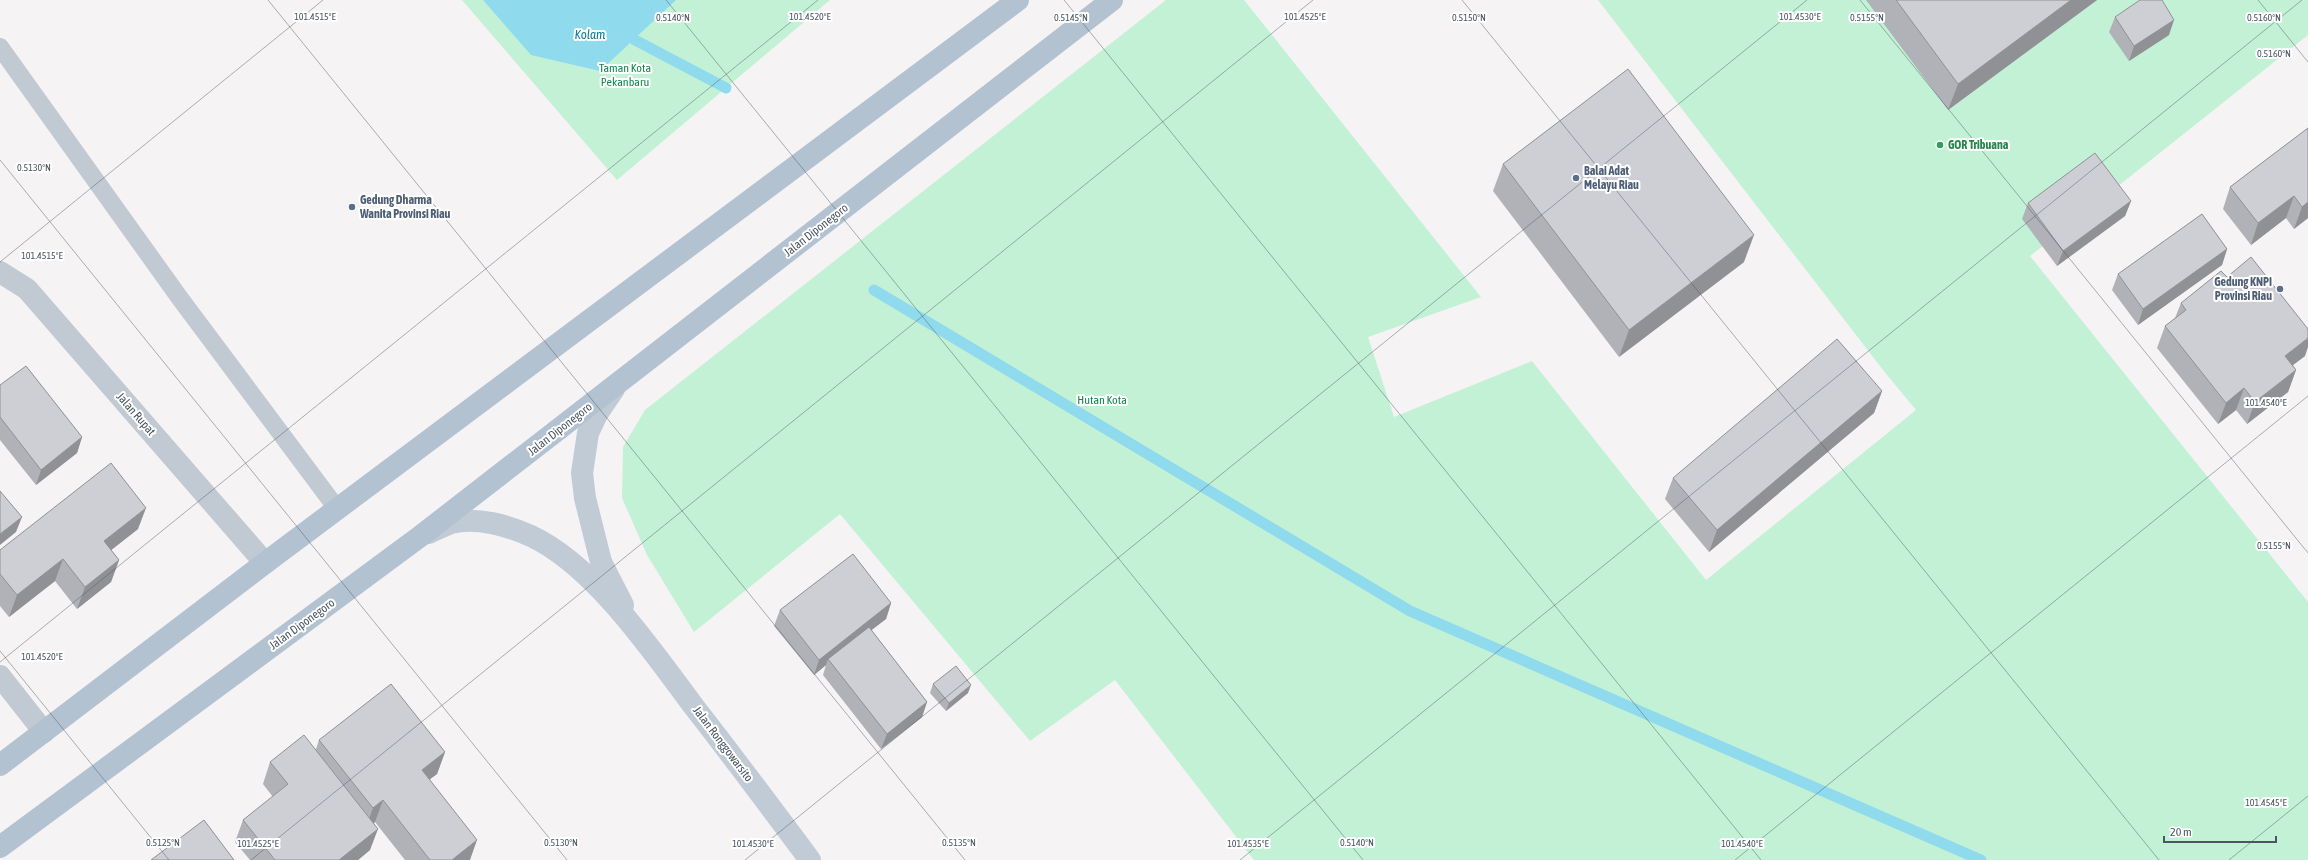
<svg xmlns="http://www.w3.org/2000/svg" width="2308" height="860" font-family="'Asap Condensed',sans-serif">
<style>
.green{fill:#c3f1d5}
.water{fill:#90daee}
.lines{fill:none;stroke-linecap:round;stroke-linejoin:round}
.stream{stroke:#90daee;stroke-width:11}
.lane{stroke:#c1cad2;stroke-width:18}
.street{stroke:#c1cad2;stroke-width:22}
.secondary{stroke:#c1cbd6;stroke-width:22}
.primary{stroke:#b3c2d1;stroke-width:22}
.wall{fill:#b0b2b7}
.shaded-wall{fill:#909195}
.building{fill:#cdcfd5;stroke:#909195}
.ticks{fill:none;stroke:#4a5661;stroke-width:1;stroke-opacity:0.45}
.leisure-dot{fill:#2e9e5b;stroke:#fff;stroke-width:1.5}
.service-dot{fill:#5c6f8a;stroke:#fff;stroke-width:1.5}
.labels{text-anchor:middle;stroke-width:4;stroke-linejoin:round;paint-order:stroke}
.park-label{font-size:12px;fill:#17864f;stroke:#fff}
.leisure-label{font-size:12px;font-weight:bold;fill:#27864d;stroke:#fff;text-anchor:start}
.service-label{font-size:12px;font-weight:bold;fill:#4e5e75;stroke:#fff;text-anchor:start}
.street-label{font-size:12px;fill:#4a5661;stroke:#fff}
.water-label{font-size:13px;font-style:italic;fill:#0c7c9b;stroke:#fff}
.ticks-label{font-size:10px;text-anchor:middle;fill:#4a5661;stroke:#fff;stroke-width:4;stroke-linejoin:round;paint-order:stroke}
</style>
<rect width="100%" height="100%" fill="#f5f3f3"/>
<g class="green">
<polygon points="462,0 830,0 617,180"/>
<polygon points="1166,0 1244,0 1481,297 1368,337 1394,417 1532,361 1706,580 1916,410 1883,370 1598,0 2308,0 2308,35 2030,256 2308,602 2308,860 1254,860 1115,680 1030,741 840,514 694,632 647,555 622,498 623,447 645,410"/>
</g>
<polygon class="water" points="483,0 676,0 600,71 531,55"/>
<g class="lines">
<g class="stream">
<polyline points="635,40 726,88"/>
<polyline points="874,290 1410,611 1981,860"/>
</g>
<polyline class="lane" points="0,47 179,297 338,510"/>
<g class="street">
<polyline points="0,272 27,289 265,563"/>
<polyline points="0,676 44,732"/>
</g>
<g class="secondary">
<polyline points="614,389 597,414 588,433 582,473 585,498 601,562 623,605"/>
<path d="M 429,533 C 436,529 444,526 451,523 C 476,516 509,526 531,536 C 595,566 653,652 695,708 C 734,758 772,809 810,860"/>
</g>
<g class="primary">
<polyline points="0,765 265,563 1018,0"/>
<polyline points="0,847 422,535 1112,0"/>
</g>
</g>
<g class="wall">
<polygon points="1866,0 2097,0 1948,110"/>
<polygon points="2115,17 2169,35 2129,61 2109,32"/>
<polygon points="2308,128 2308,218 2294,229 2286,218 2251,245 2223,209 2230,187"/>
<polygon points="1503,164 1744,262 1619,357 1493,191"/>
<polygon points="2131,201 2125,216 2057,266 2022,219 2028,203"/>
<polygon points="2227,249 2222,265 2138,325 2112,290 2118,274"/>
<polygon points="2181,303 2305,356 2293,365 2296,370 2288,392 2247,424 2236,410 2218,424 2157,348 2165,326 2175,318"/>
<polygon points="0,385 82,437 77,453 36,485 0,440"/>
<polygon points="1882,391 1874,413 1709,552 1665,499 1673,478"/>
<polygon points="138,529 111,550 119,560 111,582 77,609 55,581 9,617 0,606 0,550"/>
<polygon points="891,603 886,619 871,630 927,702 922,717 881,749 823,675 826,665 814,675 774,626 780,610"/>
<polygon points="933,684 968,693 946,711 930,693"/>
<polygon points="319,740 445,752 437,774 430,779 470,860 405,860 375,822 374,823 370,850 358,860 250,860 235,842 243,820 273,797 263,784 270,762 316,749"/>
</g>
<g class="shaded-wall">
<polygon points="2071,0 2097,0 1948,110 1958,84"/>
<polygon points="2174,20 2169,35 2129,61 2134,46"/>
<polygon points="2294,196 2286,218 2251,245 2258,223"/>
<polygon points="2131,201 2125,216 2057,266 2063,251"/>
<polygon points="2308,202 2308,218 2294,229 2302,207"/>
<polygon points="1754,235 1744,262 1619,357 1629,330"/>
<polygon points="2227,249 2222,265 2138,325 2143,309"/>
<polygon points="2308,338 2308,347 2305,356 2277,377 2285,356"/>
<polygon points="2296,370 2288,392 2247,424 2255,402"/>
<polygon points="2244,388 2236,410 2218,424 2226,403"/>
<polygon points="1882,391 1874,413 1709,552 1717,530"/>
<polygon points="82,437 77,453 36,485 41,470"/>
<polygon points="146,508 138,529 96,562 104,541"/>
<polygon points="22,517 16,532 0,545 0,534"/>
<polygon points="63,559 55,581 9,617 17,595"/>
<polygon points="119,560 111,582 77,609 85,587"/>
<polygon points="891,603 886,619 830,662 828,659 826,665 814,675 819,660"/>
<polygon points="971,685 968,693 946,711 949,703"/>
<polygon points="927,702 922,717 881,749 887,734"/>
<polygon points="445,752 437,774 414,791 422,770"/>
<polygon points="383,800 375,822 365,830 373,808"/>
<polygon points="378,829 370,850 358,860 339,860"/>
<polygon points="477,840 470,860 452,860"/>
</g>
<g class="building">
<polygon points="1896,0 2071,0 1958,84"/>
<polygon points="2140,0 2162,0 2174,20 2134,46 2115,17"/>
<polygon points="1628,69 1754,235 1629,330 1503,164"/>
<polygon points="2308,128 2308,202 2302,207 2294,196 2258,223 2230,187"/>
<polygon points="2095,153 2131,201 2063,251 2028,203"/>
<polygon points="2202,214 2227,249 2143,309 2118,274"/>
<polygon points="2251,257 2308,329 2308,338 2285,356 2296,370 2255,402 2244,388 2226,403 2165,326 2186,310 2181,303 2221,271 2227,277"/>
<polygon points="1837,339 1882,391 1717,530 1673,478"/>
<polygon points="26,366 82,437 41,470 0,417 0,385"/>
<polygon points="111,463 146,508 104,541 119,560 85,587 63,559 17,595 0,574 0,550"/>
<polygon points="0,491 22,517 0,534"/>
<polygon points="853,554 891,603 819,660 780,610"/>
<polygon points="869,627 927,702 887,734 828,659"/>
<polygon points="956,666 971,685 949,703 933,684"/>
<polygon points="391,684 445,752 422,770 477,840 452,860 430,860 383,800 373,808 319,740"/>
<polygon points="304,735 378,829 339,860 275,860 243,820 288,784 270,762"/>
<polygon points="204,820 234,860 151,860"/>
</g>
<path class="ticks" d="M 268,0 L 965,860M 666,0 L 1363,860M 1064,0 L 1761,860M 1462,0 L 2159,860M 1860,0 L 2308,553M 2258,0 L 2308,62M 0,160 L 567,860M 0,262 L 323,0M 0,651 L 169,860M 0,662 L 818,0M 251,860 L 1313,0M 745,860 L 1807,0M 1240,860 L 2302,0M 1735,860 L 2308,396M 2229,860 L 2308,796"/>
<circle class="leisure-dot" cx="1940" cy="145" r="4"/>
<g class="service-dot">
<circle cx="1576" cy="178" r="4"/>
<circle cx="352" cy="207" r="4"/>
<circle cx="2280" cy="289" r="4"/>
</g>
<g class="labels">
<g class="park-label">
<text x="625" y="72">Taman Kota<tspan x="625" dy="14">Pekanbaru</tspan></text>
<text x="1102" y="404">Hutan Kota</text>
</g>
<g class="leisure-label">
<text x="1948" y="149">GOR Tribuana</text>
</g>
<g class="service-label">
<text x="1584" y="175">Balai Adat<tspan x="1584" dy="14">Melayu Riau</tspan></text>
<text x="360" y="204">Gedung Dharma<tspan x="360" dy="14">Wanita Provinsi Riau</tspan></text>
<text x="2272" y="286" text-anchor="end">Gedung KNPI<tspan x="2272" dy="14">Provinsi Riau</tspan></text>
</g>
<g class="street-label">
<text transform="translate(816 230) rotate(-38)" y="4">Jalan Diponegoro</text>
<text transform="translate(136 414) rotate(49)" y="4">Jalan Rupat</text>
<text transform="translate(560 429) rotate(-38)" y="4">Jalan Diponegoro</text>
<text transform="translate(302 624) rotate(-36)" y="4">Jalan Diponegoro</text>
<text transform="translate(723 744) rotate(53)" y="4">Jalan Ronggowarsito</text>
</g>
<g class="water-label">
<text x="590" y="39">Kolam</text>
</g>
</g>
<g class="ticks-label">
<text x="810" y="20">101.4520°E</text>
<text x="315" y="20">101.4515°E</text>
<text x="1305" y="20">101.4525°E</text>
<text x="1800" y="20">101.4530°E</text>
<text x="673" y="21">0.5140°N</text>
<text x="1071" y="21">0.5145°N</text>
<text x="1469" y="21">0.5150°N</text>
<text x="1867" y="21">0.5155°N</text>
<text x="2264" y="21">0.5160°N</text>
<text x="2274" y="57">0.5160°N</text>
<text x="34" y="171">0.5130°N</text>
<text x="42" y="259">101.4515°E</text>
<text x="2266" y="406">101.4540°E</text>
<text x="2274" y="549">0.5155°N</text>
<text x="42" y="660">101.4520°E</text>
<text x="2266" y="806">101.4545°E</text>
<text x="163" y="846">0.5125°N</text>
<text x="561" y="846">0.5130°N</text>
<text x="959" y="846">0.5135°N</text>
<text x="1357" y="846">0.5140°N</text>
<text x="258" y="847">101.4525°E</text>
<text x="753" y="847">101.4530°E</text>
<text x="1248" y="847">101.4535°E</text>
<text x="1742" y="847">101.4540°E</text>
</g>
<path d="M2164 836v6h112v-6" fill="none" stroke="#4a5661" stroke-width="2"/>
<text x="2170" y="836" font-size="12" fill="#4a5661" stroke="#ffffff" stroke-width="3" paint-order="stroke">20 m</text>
</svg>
